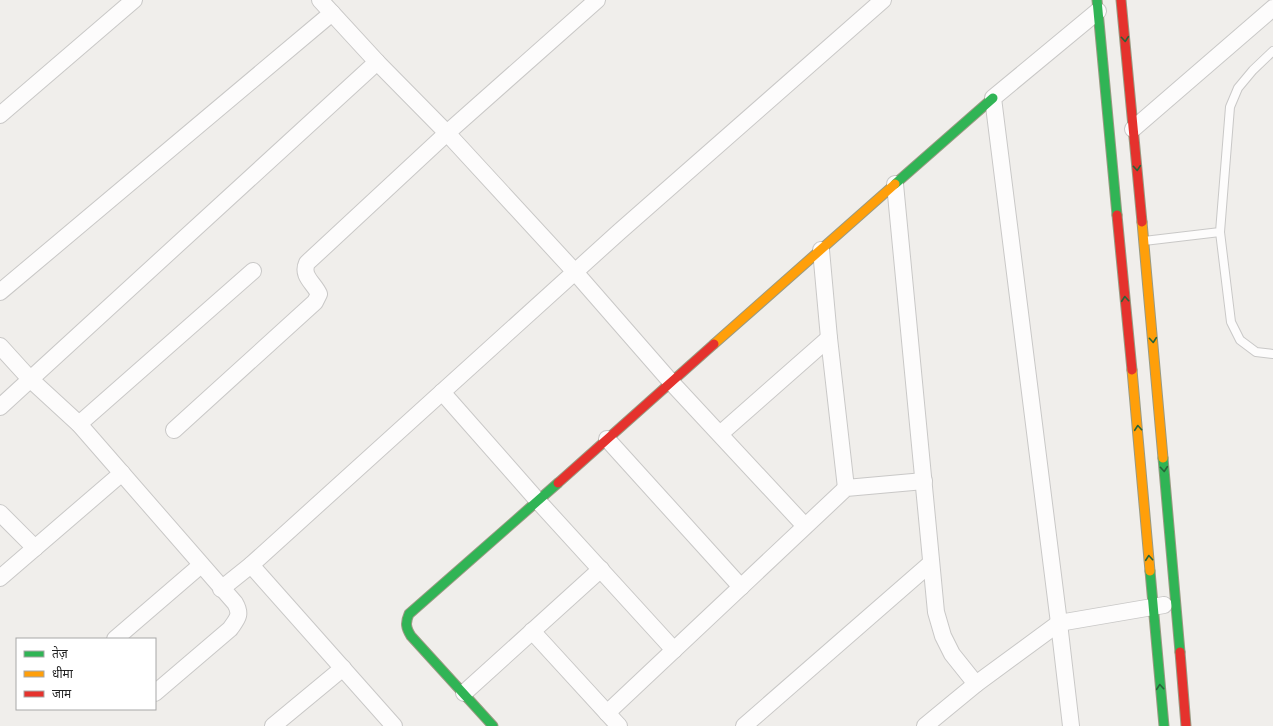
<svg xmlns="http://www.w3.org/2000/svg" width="1273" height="726" font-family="'Varela Round','Noto Sans Devanagari',sans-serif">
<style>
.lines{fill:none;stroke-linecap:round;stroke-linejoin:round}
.lane-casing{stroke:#c9c8c7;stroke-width:10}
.street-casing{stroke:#c9c8c7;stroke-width:18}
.fast-casing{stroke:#999a82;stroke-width:11}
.slow-casing{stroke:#999a82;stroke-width:11}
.jam-casing{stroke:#999a82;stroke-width:11}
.lane{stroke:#fdfcfc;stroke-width:8}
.street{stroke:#fdfcfc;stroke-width:16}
.fast{stroke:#30b455;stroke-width:9}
.slow{stroke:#ff9f0a;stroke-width:9}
.jam{stroke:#e5322d;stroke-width:9}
.oneway{stroke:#286439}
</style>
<rect width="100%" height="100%" fill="#f0eeeb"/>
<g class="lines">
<g class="lane-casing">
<g id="lane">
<polyline points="1220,232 1231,322 1240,340 1256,352 1273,354"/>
<polyline points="1144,241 1220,232 1230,107 1238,88 1253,70 1273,51"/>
</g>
</g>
<g class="street-casing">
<g id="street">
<polyline points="320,0 377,62 447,133 575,272 671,382 805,526"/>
<polyline points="0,115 134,0"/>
<polyline points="1133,129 1273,8"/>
<polyline points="895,184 936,612 943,636 952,654 976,684"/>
<polyline points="821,250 829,338 846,488"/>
<polyline points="0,292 332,13"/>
<path d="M 0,346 L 30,379 L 79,424 L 235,603 C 242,615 237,619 230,629 L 155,693"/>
<polyline points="442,392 538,501 674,650"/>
<polyline points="0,407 377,62"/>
<polyline points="79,424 253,271"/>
<path d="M 174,430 L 315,302 L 319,294 C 314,283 301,276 307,263 L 447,133 L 597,0"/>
<polyline points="720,434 829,338"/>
<polyline points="607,439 741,587"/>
<polyline points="0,513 35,548"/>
<polyline points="251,565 394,726"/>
<polyline points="0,578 122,473"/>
<polyline points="221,589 251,565 619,232 883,0"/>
<polyline points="532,631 619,726"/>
<polyline points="115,639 201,565"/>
<polyline points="464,693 601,569"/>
<polyline points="607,713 846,488 924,481"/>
<polyline points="273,726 343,668"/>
<polyline points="744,726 931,563"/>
<polyline points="925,726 976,684 1059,623 1164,605"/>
<polyline points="1071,726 1059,623 993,98 1098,11"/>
</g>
</g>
<g class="fast-casing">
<g id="fast">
<polyline points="1097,0 1117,215"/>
<polyline points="895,184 993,98"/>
<polyline points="1163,458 1180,652"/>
<polyline points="1150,571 1164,726"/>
<path d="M 493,726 L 411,636 C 406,628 405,623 409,614 L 558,483"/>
</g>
</g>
<g class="slow-casing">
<g id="slow">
<polyline points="1142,222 1163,458"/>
<polyline points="714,344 895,184"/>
<polyline points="1132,370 1150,571"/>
</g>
</g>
<g class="jam-casing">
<g id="jam">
<polyline points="1121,0 1142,222"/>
<polyline points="1117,215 1132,370"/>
<polyline points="558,483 714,344"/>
<polyline points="1180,652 1186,726"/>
</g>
</g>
<use href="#lane" class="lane"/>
<use href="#street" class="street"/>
<use href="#fast" class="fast"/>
<use href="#slow" class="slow"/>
<use href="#jam" class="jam"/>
</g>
<defs><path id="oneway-chevron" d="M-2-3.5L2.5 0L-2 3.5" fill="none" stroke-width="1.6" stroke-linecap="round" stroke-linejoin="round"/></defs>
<g class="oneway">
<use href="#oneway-chevron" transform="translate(1125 39) rotate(85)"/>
<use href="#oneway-chevron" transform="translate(1137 168) rotate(85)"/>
<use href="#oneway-chevron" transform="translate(1125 299) rotate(-95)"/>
<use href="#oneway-chevron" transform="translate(1153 340) rotate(85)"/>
<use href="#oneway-chevron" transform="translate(1138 428) rotate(-95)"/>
<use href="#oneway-chevron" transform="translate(1164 469) rotate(85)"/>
<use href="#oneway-chevron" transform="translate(1149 558) rotate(-95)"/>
<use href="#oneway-chevron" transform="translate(1160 687) rotate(-95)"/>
</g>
<rect x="16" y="638" width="140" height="72" fill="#ffffff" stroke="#a7a7a7"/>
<rect x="24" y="651" width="20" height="6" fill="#30b455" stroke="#a7a7a7"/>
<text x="52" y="658" font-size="12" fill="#222222">तेज़</text>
<rect x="24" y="671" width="20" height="6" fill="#ff9f0a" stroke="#a7a7a7"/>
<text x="52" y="678" font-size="12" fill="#222222">धीमा</text>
<rect x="24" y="691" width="20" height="6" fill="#e5322d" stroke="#a7a7a7"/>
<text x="52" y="698" font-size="12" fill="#222222">जाम</text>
</svg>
